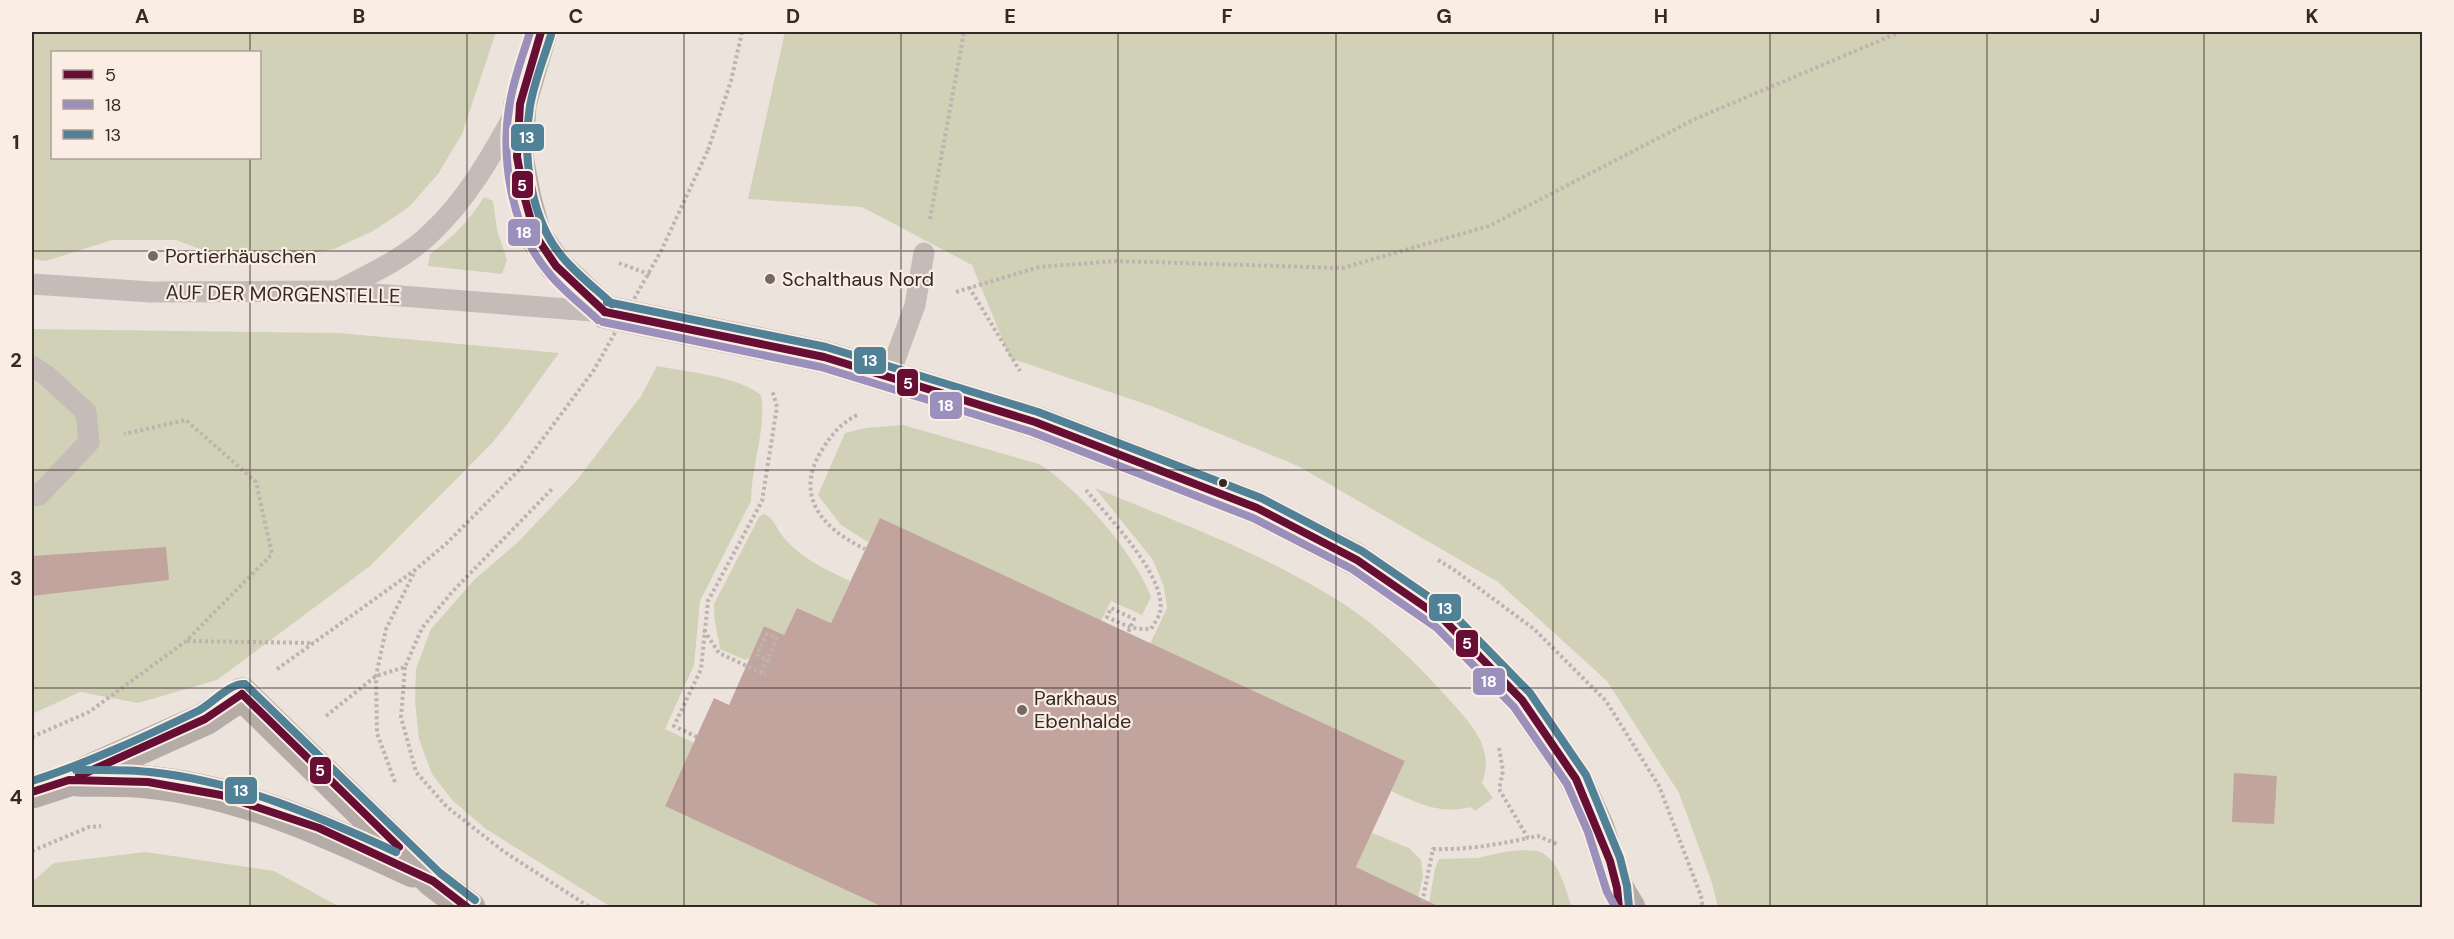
<svg xmlns="http://www.w3.org/2000/svg" width="2454" height="939" font-family="'DM Sans',sans-serif">
<style>
.green{fill:#d0d1b6;fill-rule:evenodd}
.building{fill:#c2a49e}
.lines{fill:none;stroke-linecap:round;stroke-linejoin:round}
.path{stroke:#beb4af;stroke-width:4;stroke-dasharray:3 3;stroke-linecap:butt}
.lane{stroke:#c5bcb7;stroke-width:21}
.secondary{stroke:#b6aca7;stroke-width:33}
.path-bridge{stroke:#beb4af;stroke-width:4;stroke-dasharray:3 3;stroke-linecap:butt}
.bus-1-casing{stroke:#faede4;stroke-width:12}
.bus-2-casing{stroke:#faede4;stroke-width:12}
.bus-3-casing{stroke:#faede4;stroke-width:12}
.bus-1{stroke:#660e34;stroke-width:8}
.bus-2{stroke:#9b90bc;stroke-width:8}
.bus-3{stroke:#508197;stroke-width:8}
.grid{fill:none;stroke:#362825;stroke-width:1.5;stroke-opacity:0.55}
.poi-dot{fill:#766965;stroke:#faede4;stroke-width:2}
.bus-dot{fill:#362825;stroke:#faede4;stroke-width:2}
.labels{text-anchor:middle;stroke-width:4.5;stroke-linejoin:round;paint-order:stroke}
.poi-label{font-size:20px;fill:#362825;stroke:#faede4;text-anchor:start}
.street-label{font-size:20px;fill:#362825;stroke:#faede4}
.line-badge{stroke:#faede4;stroke-width:2}
.badge-label{font-size:16px;text-anchor:middle;font-weight:bold;fill:#fff}
.neatline{fill:none;stroke:#362825;stroke-width:2}
.grid-label{font-size:20px;text-anchor:middle;font-weight:bold;fill:#362825}
</style>
<rect width="100%" height="100%" fill="#ede3dd"/>
<g class="green">
<path d="M 32,32 L 496,32 L 462,134 L 438,174 L 409,207 L 373,231 L 334,249 L 242,265 L 176,240 L 112,240 L 46,261 L 32,259 ZM 52,52 L 260,52 L 260,158 L 52,158 Z"/>
<polygon points="785,32 2422,32 2422,907 1718,907 1712,883 1679,793 1607,681 1498,582 1298,466 1154,407 1010,358 972,265 862,207 748,199"/>
<path d="M 484,197 L 493,201 L 497,230 L 507,260 L 502,274 L 428,266 L 430,254 C 452,238 470,220 484,197 Z"/>
<polygon points="32,329 339,333 559,353 509,422 491,444 370,566 217,680 138,703 80,692 32,714"/>
<path d="M 657,366 C 687,372 737,376 761,395 C 767,427 751,466 751,501 L 700,601 L 694,665 L 665,729 L 694,743 L 665,805 L 885,907 L 611,907 L 486,829 L 453,801 L 432,774 L 419,739 L 415,701 L 416,669 L 431,629 L 475,579 L 517,543 L 577,480 L 641,396 Z"/>
<path d="M 903,425 L 1039,464 C 1078,488 1135,554 1151,597 L 1142,615 L 1111,601 L 1101,621 L 880,519 L 868,542 L 841,525 L 818,495 L 845,433 L 865,428 Z"/>
<path d="M 1095,488 C 1175,521 1257,551 1331,596 C 1375,622 1412,659 1447,697 C 1469,722 1496,747 1482,783 L 1493,798 L 1475,811 L 1470,807 C 1441,815 1417,803 1391,791 L 1405,761 L 1150,644 L 1167,608 L 1164,587 L 1153,560 Z"/>
<path d="M 763,514 C 774,517 775,526 781,534 C 798,557 825,569 850,581 L 831,623 L 797,608 L 784,635 L 764,626 L 750,658 L 745,660 L 720,649 C 718,634 713,619 714,604 L 759,517 Z"/>
<polygon points="1372,833 1409,848 1421,860 1423,876 1416,907 1378,907 1389,883 1356,867"/>
<path d="M 1525,850 C 1530,851 1536,850 1540,852 C 1560,860 1565,890 1572,907 L 1428,908 L 1435,869 L 1439,859 L 1478,858 L 1504,852 Z"/>
<polygon points="145,852 274,871 340,907 32,907 32,882 54,863"/>
</g>
<g class="building">
<polygon points="880,518 1405,761 1356,867 1442,908 885,908 665,806 714,698 729,705 764,626 784,635 797,608 831,623"/>
<polygon points="166,547 169,580 32,596 32,556"/>
<polygon points="2234,773 2277,776 2274,824 2232,822"/>
</g>
<g class="lines">
<g class="path">
<polyline points="708,150 731,81 742,32"/>
<polyline points="930,219 964,32"/>
<polyline points="619,263 651,275"/>
<polyline points="969,287 1020,371"/>
<polyline points="956,292 1039,267 1116,261 1342,268 1489,226 1695,119 1900,32"/>
<path d="M 857,415 C 840,424 832,434 822,450 C 793,496 823,529 865,549"/>
<path d="M 1086,490 C 1107,516 1168,577 1160,613 C 1158,618 1154,624 1151,629 C 1132,630 1124,625 1107,617 L 1111,608 L 1134,619 L 1128,633"/>
<polyline points="1438,560 1453,569 1534,629 1606,701 1659,786 1701,896 1703,908"/>
<polyline points="704,630 719,653 766,675"/>
<polyline points="187,641 314,643"/>
<polyline points="405,667 401,717 416,772 447,807 503,851 591,908"/>
<polyline points="277,669 415,570 447,543 521,468"/>
<path d="M 761,673 C 767,661 772,650 777,638 L 767,634 L 757,655 L 772,662"/>
<polyline points="326,716 376,676 405,667 422,628 453,591 552,489"/>
<polyline points="32,737 89,712 186,641 272,554 256,482 186,420 124,434"/>
<polyline points="697,737 674,726 701,669 708,601 762,501 777,407 772,390"/>
<polyline points="1499,748 1503,771 1499,789 1528,838 1538,836 1557,844"/>
<polyline points="395,782 377,733 376,676 386,629 414,573"/>
<polyline points="32,851 89,827 101,826"/>
<path d="M 1421,908 L 1433,849 C 1466,850 1496,845 1528,838"/>
</g>
<g class="lane">
<polyline points="32,284 151,292 337,291 605,312"/>
<path d="M 338,291 C 369,274 406,258 431,233 C 467,199 491,157 515,113"/>
<polyline points="32,366 47,376 86,412 89,442 39,495 32,496"/>
<polyline points="889,376 915,305 924,253"/>
</g>
<g class="secondary">
<polyline points="541,32 520,104 517,157 525,199 535,235 556,266 605,312 824,357 1035,422 1257,508 1357,560 1444,620 1522,700 1576,779 1598,828 1617,888 1629,908"/>
<path d="M 78,780 C 101,781 125,779 147,782 C 241,791 329,832 413,871"/>
<polyline points="32,792 69,780 205,719 242,694 433,881 469,908"/>
</g>
<polyline class="path-bridge" points="521,468 594,370 661,251 708,150"/>
<g class="bus-1-casing">
<g id="bus-1">
<polyline points="541,32 520,104 517,157 525,199 535,235 556,266 605,312"/>
<polyline points="605,312 824,357 1035,422 1257,508 1357,560 1444,620 1522,700 1576,779 1610,861 1617,888 1619,908"/>
<polyline points="242,694 399,847"/>
<polyline points="79,776 205,719 242,694"/>
<polyline points="32,792 69,780 148,782 221,795 319,828 433,881 468,908"/>
</g>
</g>
<g class="bus-2-casing">
<g id="bus-2">
<path d="M 530,32 C 523,55 514,78 510,102 C 500,158 511,228 548,272 C 562,290 581,304 598,320"/>
<polyline points="603,322 821,367 1032,432 1253,518 1352,569 1437,628 1514,707 1567,784 1588,832 1607,892 1616,908"/>
</g>
</g>
<g class="bus-3-casing">
<g id="bus-3">
<path d="M 551,35 C 544,58 534,82 530,106 C 522,155 530,222 565,260 C 579,276 597,290 612,304"/>
<polyline points="607,302 826,347 1038,412 1261,498 1362,551 1451,612 1530,693 1586,775 1620,858 1627,886 1629,907"/>
<path d="M 76,770 C 100,770 126,769 150,772 C 237,781 318,816 396,852"/>
<path d="M 32,781 C 88,763 144,737 198,711 C 212,704 229,683 245,684 L 440,873 L 475,900"/>
</g>
</g>
<use href="#bus-1" class="bus-1"/>
<use href="#bus-2" class="bus-2"/>
<use href="#bus-3" class="bus-3"/>
</g>
<path class="grid" d="M 250,32 L 250,52M 467,32 L 467,908M 684,32 L 684,908M 901,32 L 901,908M 1118,32 L 1118,908M 1336,32 L 1336,908M 1553,32 L 1553,908M 1770,32 L 1770,908M 1987,32 L 1987,908M 2204,32 L 2204,908M 250,158 L 250,908M 32,251 L 2422,251M 32,470 L 2422,470M 32,688 L 2422,688"/>
<g class="poi-dot">
<circle cx="153" cy="256" r="6"/>
<circle cx="770" cy="279" r="6"/>
<circle cx="1022" cy="710" r="6"/>
</g>
<circle class="bus-dot" cx="1223" cy="483" r="5"/>
<g class="labels">
<g class="poi-label">
<text x="165" y="263">Portierhäuschen</text>
<text x="782" y="286">Schalthaus Nord</text>
<text x="1034" y="705">Parkhaus<tspan x="1034" dy="23">Ebenhalde</tspan></text>
</g>
<g class="street-label">
<text transform="translate(283 294) rotate(1)" y="7">AUF DER MORGENSTELLE</text>
</g>
</g>
<g class="line-badge">
<rect x="510" y="123" width="35" height="29" rx="6" fill="#508197"/>
<rect x="511" y="170" width="23" height="29" rx="6" fill="#660e34"/>
<rect x="507" y="218" width="34" height="29" rx="6" fill="#9b90bc"/>
<rect x="853" y="346" width="34" height="29" rx="6" fill="#508197"/>
<rect x="896" y="368" width="23" height="29" rx="6" fill="#660e34"/>
<rect x="929" y="391" width="34" height="29" rx="6" fill="#9b90bc"/>
<rect x="1428" y="593" width="34" height="29" rx="6" fill="#508197"/>
<rect x="1455" y="629" width="24" height="29" rx="6" fill="#660e34"/>
<rect x="1472" y="667" width="34" height="29" rx="6" fill="#9b90bc"/>
<rect x="309" y="756" width="23" height="29" rx="6" fill="#660e34"/>
<rect x="224" y="776" width="34" height="29" rx="6" fill="#508197"/>
</g>
<g class="badge-label">
<text x="527" y="143">13</text>
<text x="522" y="191">5</text>
<text x="524" y="238">18</text>
<text x="870" y="366">13</text>
<text x="908" y="389">5</text>
<text x="946" y="411">18</text>
<text x="1445" y="614">13</text>
<text x="1467" y="649">5</text>
<text x="1489" y="687">18</text>
<text x="320" y="776">5</text>
<text x="241" y="796">13</text>
</g>
<rect width="2454" height="939" fill="none" stroke="#faede4" stroke-width="66"/>
<rect x="51" y="51" width="210" height="108" fill="#faede4" stroke="#ac9e98" stroke-width="1.5"/>
<rect x="63" y="70" width="30" height="9" fill="#660e34" stroke="#ac9e98" stroke-width="1.5"/>
<text x="105" y="81" font-size="18" fill="#362825">5</text>
<rect x="63" y="100" width="30" height="9" fill="#9b90bc" stroke="#ac9e98" stroke-width="1.5"/>
<text x="105" y="111" font-size="18" fill="#362825">18</text>
<rect x="63" y="130" width="30" height="9" fill="#508197" stroke="#ac9e98" stroke-width="1.5"/>
<text x="105" y="141" font-size="18" fill="#362825">13</text>
<rect x="33" y="33" width="2388" height="873" class="neatline"/>
<g class="grid-label">
<text x="142" y="23">A</text>
<text x="359" y="23">B</text>
<text x="576" y="23">C</text>
<text x="793" y="23">D</text>
<text x="1010" y="23">E</text>
<text x="1227" y="23">F</text>
<text x="1444" y="23">G</text>
<text x="1661" y="23">H</text>
<text x="1878" y="23">I</text>
<text x="2095" y="23">J</text>
<text x="2312" y="23">K</text>
<text x="16" y="149">1</text>
<text x="16" y="367">2</text>
<text x="16" y="585">3</text>
<text x="16" y="804">4</text>
</g>
</svg>
